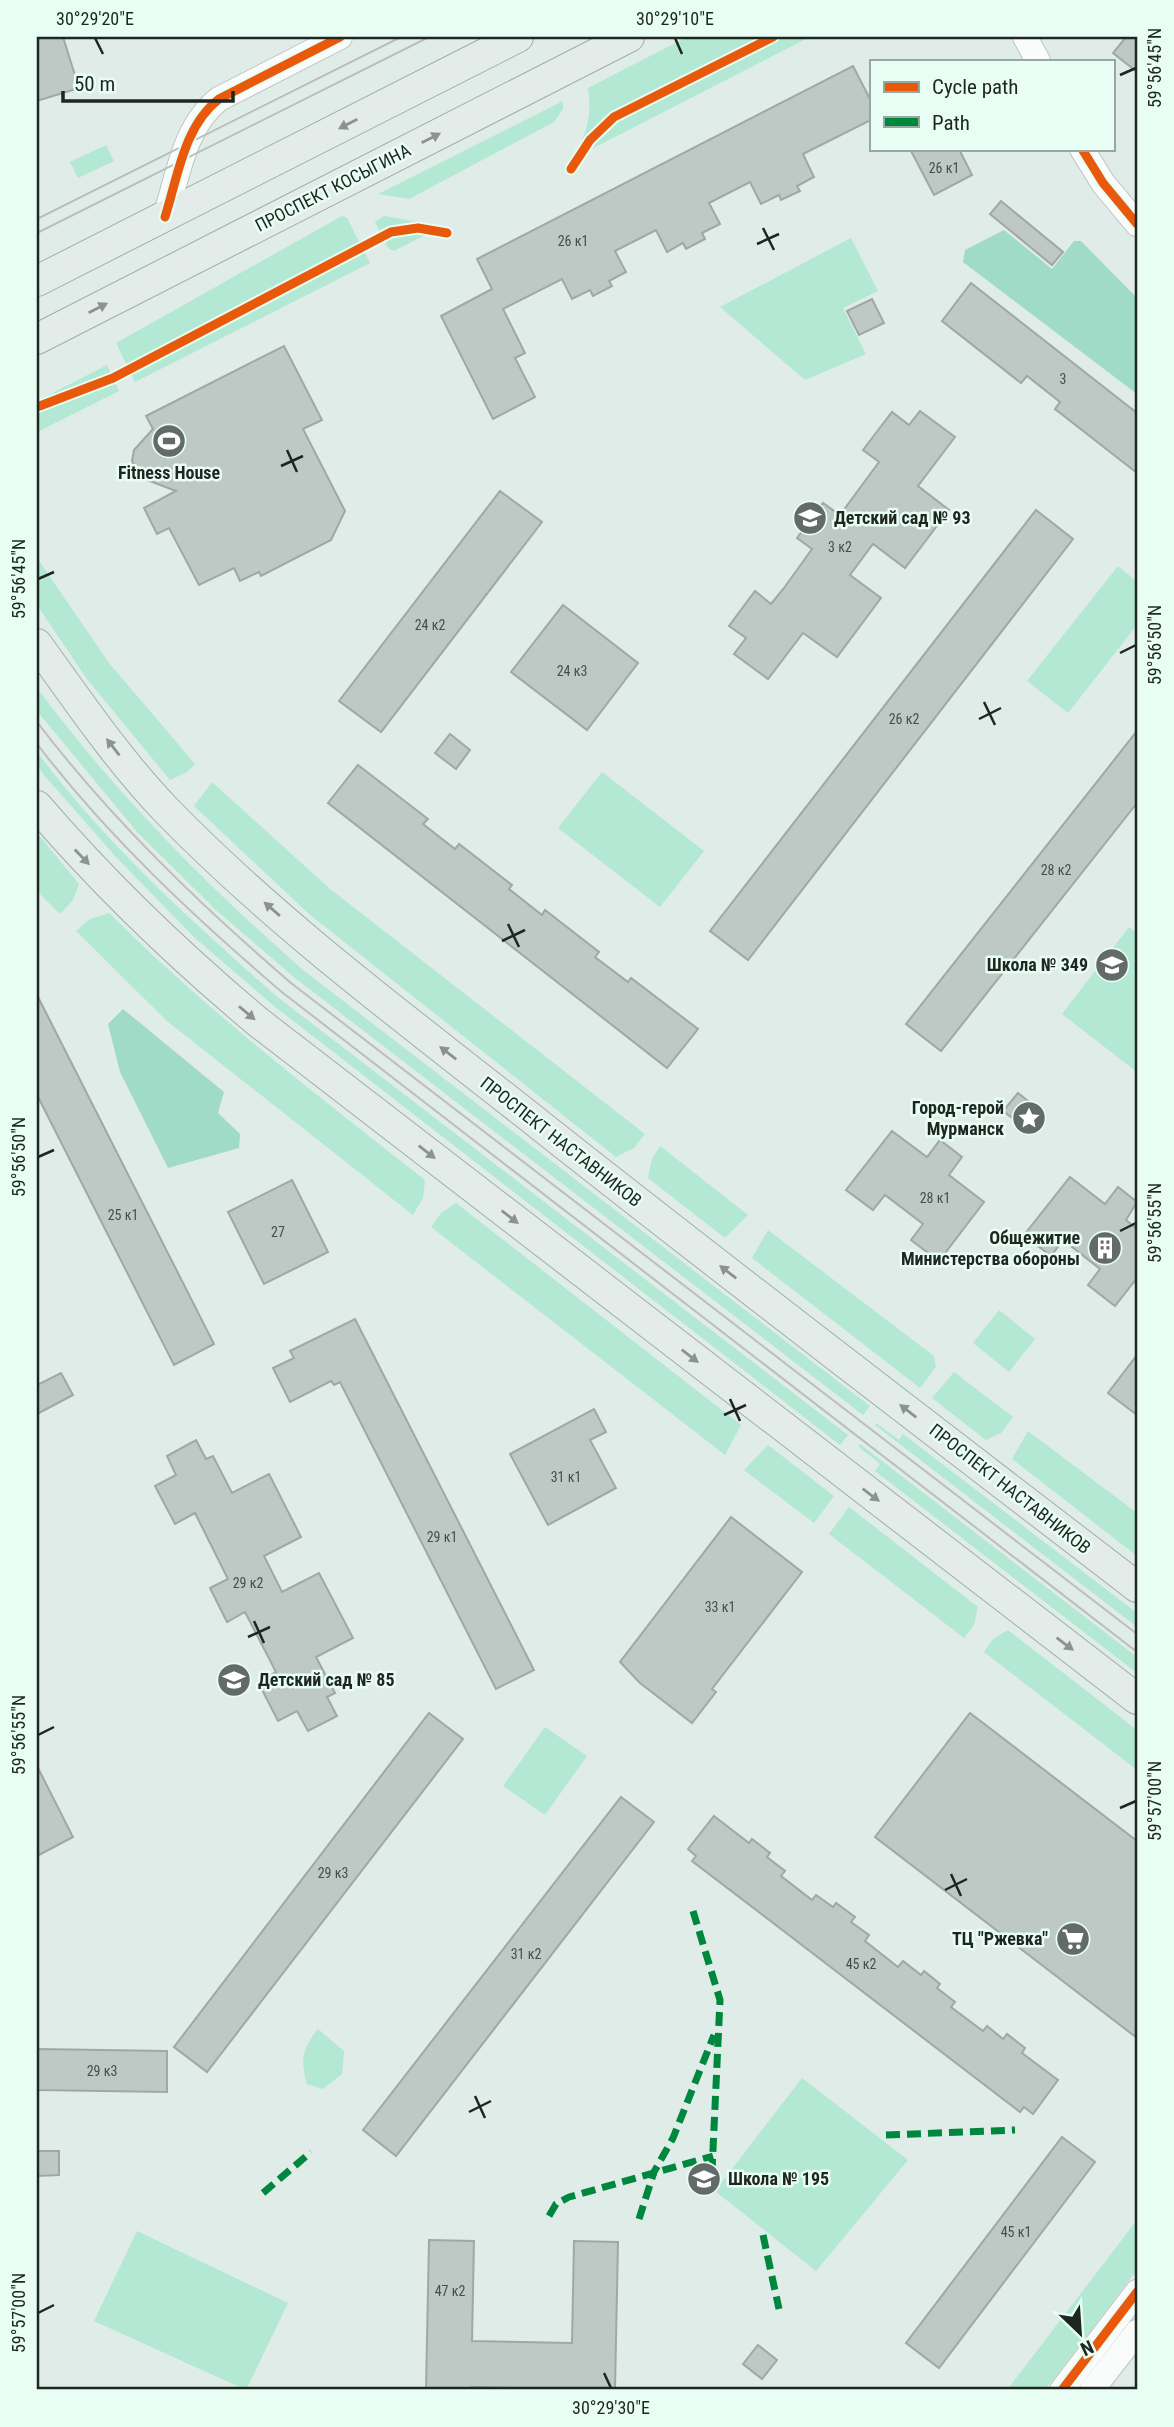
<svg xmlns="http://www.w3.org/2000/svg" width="1174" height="2427" font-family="'Roboto Condensed',sans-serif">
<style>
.green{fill:#b2e8d4}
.forest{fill:#a0dbc7}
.building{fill:#bec8c4;stroke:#9fa8a4;stroke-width:2}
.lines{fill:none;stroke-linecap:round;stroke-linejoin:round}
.minor-casing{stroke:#bdc6c2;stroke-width:26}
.major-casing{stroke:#9faea8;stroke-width:32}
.minor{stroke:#fafcfb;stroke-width:24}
.major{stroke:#e3ece9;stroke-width:30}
.tram{stroke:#bbbebc;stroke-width:2}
.quiet{stroke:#00873e;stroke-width:7;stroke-dasharray:14 7;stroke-linecap:butt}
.cycleway-casing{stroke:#e8fef5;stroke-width:13}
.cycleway{stroke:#e8590c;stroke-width:9}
.oneway{fill:#8a938f}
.ticks{fill:none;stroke:#1e2622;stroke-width:2.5}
.labels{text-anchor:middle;stroke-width:5;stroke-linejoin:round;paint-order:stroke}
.number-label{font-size:14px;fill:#464e4a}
.street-label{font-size:18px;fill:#1e2622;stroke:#e8fef5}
.poi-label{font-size:18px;font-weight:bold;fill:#1e2622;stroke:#e8fef5;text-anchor:end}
.neatline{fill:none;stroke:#1e2622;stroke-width:2.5}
.ticks-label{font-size:18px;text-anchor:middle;fill:#1e2622}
</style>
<rect width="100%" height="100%" fill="#e0ece7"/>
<g class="green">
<path d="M 687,37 L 810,37 L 572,159 C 587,136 592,115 588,88 Z"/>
<polygon points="563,101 563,109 554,122 409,199 378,194"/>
<polygon points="106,145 114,161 78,178 70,162"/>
<polygon points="342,216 347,218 370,263 135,382 116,343"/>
<polygon points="384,216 436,225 439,228 394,251 388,248 375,222"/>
<polygon points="851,238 878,291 843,308 866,354 805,380 720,307"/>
<polygon points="107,365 119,391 37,432 37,401"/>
<polygon points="37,558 109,663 195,764 187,772 170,780 87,679 37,605"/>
<polygon points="1118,566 1137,582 1137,625 1068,713 1027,681"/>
<path d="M 37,688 C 117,795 202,881 303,970 L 870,1406 L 863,1415 L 295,978 L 217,911 L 138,833 L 37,711 Z"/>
<path d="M 37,752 C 107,845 193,923 280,999 L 848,1435 L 840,1445 L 274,1006 L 195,938 L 116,857 L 44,775 L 37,765 Z"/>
<polygon points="602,772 704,851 660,907 558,828"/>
<polygon points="212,782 329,888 645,1134 634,1148 616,1157 309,914 194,806"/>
<polygon points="37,833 79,884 73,900 60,914 37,891"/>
<path d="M 109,913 C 207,1011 316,1094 425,1180 L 423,1198 L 413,1215 L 167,1021 L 76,931 L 90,919 Z"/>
<polygon points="1129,927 1137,933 1137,1072 1062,1014"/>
<polygon points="660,1146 748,1215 725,1238 648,1178 652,1159"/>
<polygon points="456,1203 741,1425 725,1455 431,1227 441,1213"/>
<polygon points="768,1230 934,1356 936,1367 920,1388 752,1258"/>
<polygon points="999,1310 1035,1339 1009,1372 973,1343"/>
<polygon points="954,1372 1013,1417 1001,1433 986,1440 932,1398"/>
<polygon points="876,1423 899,1440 903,1434 1137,1613 1137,1627 875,1425"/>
<polygon points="1028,1431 1137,1513 1137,1556 1012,1459"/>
<polygon points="860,1444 1137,1657 1137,1673 875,1471 880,1464 858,1446"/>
<polygon points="768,1445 834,1496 814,1523 744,1470"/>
<polygon points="849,1507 978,1607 974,1625 964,1638 829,1534"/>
<polygon points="1008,1630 1137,1730 1137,1770 984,1652 994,1638"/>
<polygon points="545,1727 587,1756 545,1815 503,1786"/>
<path d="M 318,2029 L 344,2051 L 342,2074 L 323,2089 L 307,2084 C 300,2061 302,2048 318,2029 Z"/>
<polygon points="802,2078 908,2160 816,2271 715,2191"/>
<polygon points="1137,2220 1137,2270 1045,2390 1007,2390"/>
<polygon points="137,2231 288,2303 246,2390 94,2321"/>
</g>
<g class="forest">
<polygon points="1004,230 1052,269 1074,241 1081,241 1137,298 1137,394 963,262 965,250"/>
<polygon points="123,1009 224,1092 218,1113 240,1134 239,1148 168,1168 120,1072 108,1024"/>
</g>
<g class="building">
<polygon points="37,37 63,37 79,88 37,101"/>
<polygon points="1126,37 1137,37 1137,72 1113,53"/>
<polygon points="853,66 871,101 871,120 803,154 814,177 797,186 800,191 781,200 779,195 761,204 750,182 709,203 720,224 702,233 705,239 686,249 683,243 667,252 656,230 615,251 626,272 609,281 612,286 593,296 590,290 572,299 562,279 503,309 525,353 515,358 535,397 493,419 441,316 492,289 477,259"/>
<polygon points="910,149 959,149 972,175 934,195"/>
<polygon points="1001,201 1063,252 1052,265 990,214"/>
<polygon points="971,283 1137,413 1137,473 1055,409 1060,402 1027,376 1021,383 942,321"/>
<polygon points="872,299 884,323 859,335 847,311"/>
<polygon points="284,346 322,420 303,429 345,511 331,540 261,576 259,572 240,581 234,568 199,585 169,528 157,534 144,508 176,491 139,477 132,461 134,450 153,429 146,416"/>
<polygon points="920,411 955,437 918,486 949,510 905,568 873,544 850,575 881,598 837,657 803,633 768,679 734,654 746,638 729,626 755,591 771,604 784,588 812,549 797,538 823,503 840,515 879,462 863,450 892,412 909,425"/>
<polygon points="500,491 542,522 381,732 339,701"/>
<polygon points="1036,510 1073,539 748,960 710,931"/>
<polygon points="563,605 638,663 587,730 511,672"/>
<polygon points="1137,731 1137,803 941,1051 906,1024"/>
<polygon points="450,734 470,750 456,769 435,753"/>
<polygon points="358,765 428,819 423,824 455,849 459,844 512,885 509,889 542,915 545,910 599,952 595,957 628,982 631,978 698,1029 667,1068 328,803"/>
<polygon points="37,995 214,1344 174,1365 37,1095"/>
<polygon points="1018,1093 1037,1108 1023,1126 1003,1111"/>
<polygon points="892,1131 927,1157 940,1140 962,1157 949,1175 984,1202 939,1261 911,1240 923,1224 885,1195 873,1210 846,1190"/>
<polygon points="1070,1177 1105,1204 1118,1187 1137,1202 1126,1220 1137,1229 1137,1278 1115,1306 1088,1285 1100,1269 1063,1240 1051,1256 1024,1235"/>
<polygon points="292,1180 328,1252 264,1284 228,1212"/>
<polygon points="355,1319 534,1670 496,1689 340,1382 334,1385 331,1381 290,1402 273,1368 294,1358 290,1351"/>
<polygon points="1137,1355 1137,1415 1108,1393"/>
<polygon points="61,1373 73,1395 37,1414 37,1385"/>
<polygon points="594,1409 606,1432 590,1440 616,1488 548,1525 510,1454"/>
<polygon points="196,1440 206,1459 213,1456 232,1493 269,1474 301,1537 264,1556 282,1592 319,1573 353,1638 316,1657 335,1693 327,1697 337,1716 308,1731 297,1711 278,1721 258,1682 276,1672 245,1612 227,1622 210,1588 228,1579 195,1513 175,1524 155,1486 176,1475 167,1456"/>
<polygon points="731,1517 802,1572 712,1689 716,1692 692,1723 640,1683 620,1662"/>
<polygon points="429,1713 463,1739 207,2072 174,2047"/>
<polygon points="970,1713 1137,1841 1137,2038 875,1837"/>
<polygon points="37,1766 73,1837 37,1856"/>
<polygon points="621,1797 654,1822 396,2156 363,2130"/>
<polygon points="714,1816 749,1843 752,1839 770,1853 767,1857 785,1871 781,1876 812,1900 816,1895 833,1907 836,1903 855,1917 851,1922 869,1935 865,1941 898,1967 903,1961 921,1975 924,1971 940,1984 937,1988 955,2002 951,2007 983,2031 987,2026 1003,2039 1007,2034 1025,2048 1022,2053 1058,2080 1033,2114 1024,2107 1020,2112 692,1861 696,1856 688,1849"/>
<polygon points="37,2049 167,2051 167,2092 37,2090"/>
<polygon points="1062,2137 1095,2162 939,2368 906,2343"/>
<polygon points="37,2151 59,2151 59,2175 37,2176"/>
<polygon points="429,2240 474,2241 472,2341 572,2343 574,2241 618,2242 615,2390 471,2387 471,2390 426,2390"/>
<polygon points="758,2345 777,2360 762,2379 743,2364"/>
</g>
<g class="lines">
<g class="minor-casing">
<g id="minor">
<polyline points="1025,37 1038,61"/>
<polyline points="1082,149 1103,183 1137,224"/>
<path d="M 165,217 C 178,176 184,126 219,99 L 340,37"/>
<polyline points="1062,2390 1137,2292"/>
<polyline points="1092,2390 1137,2332"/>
</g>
</g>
<g class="major-casing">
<g id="major">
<polyline points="37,281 518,37"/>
<polyline points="37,339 629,37"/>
<path d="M 37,644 C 78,701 118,760 167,811 C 281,928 414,1025 541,1126 C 738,1282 938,1434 1137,1587"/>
<path d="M 37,806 C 105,885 178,955 258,1022 L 1137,1699"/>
</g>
</g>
<use href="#minor" class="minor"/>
<use href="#major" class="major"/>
<g class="tram">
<polyline points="37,219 401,37"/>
<polyline points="37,233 429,37"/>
<path d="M 37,722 C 111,819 198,903 291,983 L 1137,1634"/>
<path d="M 37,744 C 108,837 194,917 283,993 L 1137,1652"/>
</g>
<g class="quiet">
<polyline points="693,1911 720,2000 711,2192"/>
<polyline points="886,2135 1015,2130"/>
<polyline points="263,2193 311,2152"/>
<polyline points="549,2216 556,2204 569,2197 713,2156"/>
<polyline points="639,2219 654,2172 673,2138 714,2035"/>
<polyline points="763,2235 779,2309"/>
</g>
<g class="cycleway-casing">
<g id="cycleway">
<polyline points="1082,149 1103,183 1137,224"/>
<polyline points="571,169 590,140 614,117 773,37"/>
<path d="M 165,217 C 178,176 184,126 219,99 L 340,37"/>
<polyline points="37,407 113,378 391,232 418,228 447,233"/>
<polyline points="1062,2390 1137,2292"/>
</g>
</g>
<use href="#cycleway" class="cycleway"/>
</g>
<defs><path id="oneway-solid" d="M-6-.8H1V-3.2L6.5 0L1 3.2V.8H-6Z" transform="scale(1.75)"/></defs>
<g class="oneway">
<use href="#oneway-solid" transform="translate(348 124) rotate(153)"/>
<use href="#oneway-solid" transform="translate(431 138) rotate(-27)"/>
<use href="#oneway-solid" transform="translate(98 308) rotate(-27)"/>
<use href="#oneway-solid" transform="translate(113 747) rotate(-128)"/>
<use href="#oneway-solid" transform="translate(82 857) rotate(46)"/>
<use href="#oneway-solid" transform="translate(272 909) rotate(-139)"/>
<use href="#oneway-solid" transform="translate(247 1013) rotate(40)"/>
<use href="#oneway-solid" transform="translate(448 1053) rotate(-142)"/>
<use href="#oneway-solid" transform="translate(427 1152) rotate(38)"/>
<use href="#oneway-solid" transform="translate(510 1217) rotate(38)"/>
<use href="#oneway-solid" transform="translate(728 1272) rotate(-142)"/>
<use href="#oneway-solid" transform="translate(690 1356) rotate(38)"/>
<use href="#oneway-solid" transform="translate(908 1411) rotate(-142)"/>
<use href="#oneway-solid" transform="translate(871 1495) rotate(37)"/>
<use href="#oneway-solid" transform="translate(1065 1644) rotate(37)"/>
</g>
<path class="ticks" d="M 95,38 L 103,54M 675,38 L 682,54M 1120,75 L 1136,68M 763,228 L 774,250M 757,244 L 779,234M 287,450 L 297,472M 281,466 L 303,456M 38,579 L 54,572M 1120,653 L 1136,645M 984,702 L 995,725M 979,719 L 1001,708M 508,924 L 519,947M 502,941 L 525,930M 38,1157 L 54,1150M 1120,1231 L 1136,1223M 730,1399 L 740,1421M 724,1415 L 746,1405M 254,1621 L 264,1643M 248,1637 L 270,1627M 38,1735 L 54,1727M 1120,1808 L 1136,1801M 951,1874 L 961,1896M 945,1890 L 967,1879M 475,2096 L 485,2118M 469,2112 L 491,2101M 38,2313 L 54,2305M 604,2373 L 611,2388"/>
<defs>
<g id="stadium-disc" transform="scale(1.75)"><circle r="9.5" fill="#626b67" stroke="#e8fef5"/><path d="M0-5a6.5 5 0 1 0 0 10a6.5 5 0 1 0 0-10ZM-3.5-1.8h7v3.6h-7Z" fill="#fff"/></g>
<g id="school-disc" transform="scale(1.75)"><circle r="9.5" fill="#626b67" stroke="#e8fef5"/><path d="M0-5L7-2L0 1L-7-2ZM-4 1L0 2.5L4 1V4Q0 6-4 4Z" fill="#fff"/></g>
<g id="sight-disc" transform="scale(1.75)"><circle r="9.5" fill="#626b67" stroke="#e8fef5"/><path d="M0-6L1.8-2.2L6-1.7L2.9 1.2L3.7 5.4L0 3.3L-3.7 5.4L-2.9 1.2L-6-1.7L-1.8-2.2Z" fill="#fff"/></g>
<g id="building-disc" transform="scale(1.75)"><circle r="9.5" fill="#626b67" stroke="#e8fef5"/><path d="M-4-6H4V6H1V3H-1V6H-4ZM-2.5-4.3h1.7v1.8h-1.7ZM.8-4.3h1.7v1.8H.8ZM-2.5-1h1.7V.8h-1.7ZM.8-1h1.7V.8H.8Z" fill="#fff"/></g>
<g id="supermarket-disc" transform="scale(1.75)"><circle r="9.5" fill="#626b67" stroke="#e8fef5"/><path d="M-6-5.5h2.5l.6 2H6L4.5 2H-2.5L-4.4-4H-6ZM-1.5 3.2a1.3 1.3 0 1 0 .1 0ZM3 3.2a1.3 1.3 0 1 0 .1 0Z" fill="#fff"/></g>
</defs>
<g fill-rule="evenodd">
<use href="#stadium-disc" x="169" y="441"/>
<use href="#school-disc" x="810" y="518"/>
<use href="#school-disc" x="1112" y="965"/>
<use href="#sight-disc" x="1029" y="1118"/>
<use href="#building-disc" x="1105" y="1248"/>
<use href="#school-disc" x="234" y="1680"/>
<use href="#supermarket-disc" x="1073" y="1939"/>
<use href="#school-disc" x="704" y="2179"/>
</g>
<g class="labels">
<g class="number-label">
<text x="944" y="173">26 к1</text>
<text x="573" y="246">26 к1</text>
<text x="1063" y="384">3</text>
<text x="840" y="552">3 к2</text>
<text x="430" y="630">24 к2</text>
<text x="572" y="676">24 к3</text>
<text x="904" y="724">26 к2</text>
<text x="1056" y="875">28 к2</text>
<text x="935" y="1203">28 к1</text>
<text x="123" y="1220">25 к1</text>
<text x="278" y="1237">27</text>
<text x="566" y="1482">31 к1</text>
<text x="442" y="1542">29 к1</text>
<text x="248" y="1588">29 к2</text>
<text x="720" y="1612">33 к1</text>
<text x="333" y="1878">29 к3</text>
<text x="526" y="1959">31 к2</text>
<text x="861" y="1969">45 к2</text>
<text x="102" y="2076">29 к3</text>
<text x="1016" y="2237">45 к1</text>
<text x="450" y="2296">47 к2</text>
</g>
<g class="street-label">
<text transform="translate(333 188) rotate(-27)" y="6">ПРОСПЕКТ КОСЫГИНА</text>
<text transform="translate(561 1142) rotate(38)" y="6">ПРОСПЕКТ НАСТАВНИКОВ</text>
<text transform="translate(1010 1489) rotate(38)" y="6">ПРОСПЕКТ НАСТАВНИКОВ</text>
</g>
<g class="poi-label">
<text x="169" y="479" text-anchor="middle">Fitness House</text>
<text x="834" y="524" text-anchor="start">Детский сад № 93</text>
<text x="1088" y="971">Школа № 349</text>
<text x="1004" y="1114">Город-герой<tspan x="1004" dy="21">Мурманск</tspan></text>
<text x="1080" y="1244">Общежитие<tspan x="1080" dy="21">Министерства обороны</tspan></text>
<text x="258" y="1686" text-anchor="start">Детский сад № 85</text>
<text x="1048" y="1945">ТЦ "Ржевка"</text>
<text x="728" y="2185" text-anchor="start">Школа № 195</text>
</g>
</g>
<rect width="1174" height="2427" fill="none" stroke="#e8fef5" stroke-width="77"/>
<rect x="870" y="60" width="245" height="91" fill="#e8fef5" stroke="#97a8a1" stroke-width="2"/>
<rect x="884" y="82" width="35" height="10" fill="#e8590c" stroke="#97a8a1" stroke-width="2"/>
<text x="932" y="94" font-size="21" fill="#1e2622">Cycle path</text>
<rect x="884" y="117" width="35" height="10" fill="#00873e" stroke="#97a8a1" stroke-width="2"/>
<text x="932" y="130" font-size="21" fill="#1e2622">Path</text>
<g transform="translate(1080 2333) rotate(155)" stroke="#e8fef5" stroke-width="5" paint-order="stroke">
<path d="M0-5L12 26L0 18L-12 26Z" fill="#1e2622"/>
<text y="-10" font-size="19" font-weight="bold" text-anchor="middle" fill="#1e2622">N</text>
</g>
<path d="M63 91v10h170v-10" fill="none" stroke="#1e2622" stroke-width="3.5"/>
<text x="74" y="91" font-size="21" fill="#1e2622" stroke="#e8fef5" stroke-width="5" paint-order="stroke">50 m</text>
<rect x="38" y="38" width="1098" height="2350" class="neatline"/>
<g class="ticks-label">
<text x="95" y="25">30°29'20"E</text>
<text x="675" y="25">30°29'10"E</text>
<text transform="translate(1155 68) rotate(-90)" y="6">59°56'45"N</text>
<text transform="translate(19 579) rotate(-90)" y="6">59°56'45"N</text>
<text transform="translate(1155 645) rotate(-90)" y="6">59°56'50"N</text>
<text transform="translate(19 1157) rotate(-90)" y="6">59°56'50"N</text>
<text transform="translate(1155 1223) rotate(-90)" y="6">59°56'55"N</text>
<text transform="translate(19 1735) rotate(-90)" y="6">59°56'55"N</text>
<text transform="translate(1155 1801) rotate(-90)" y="6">59°57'00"N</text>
<text transform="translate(19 2313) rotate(-90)" y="6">59°57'00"N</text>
<text x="611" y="2414">30°29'30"E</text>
</g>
</svg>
